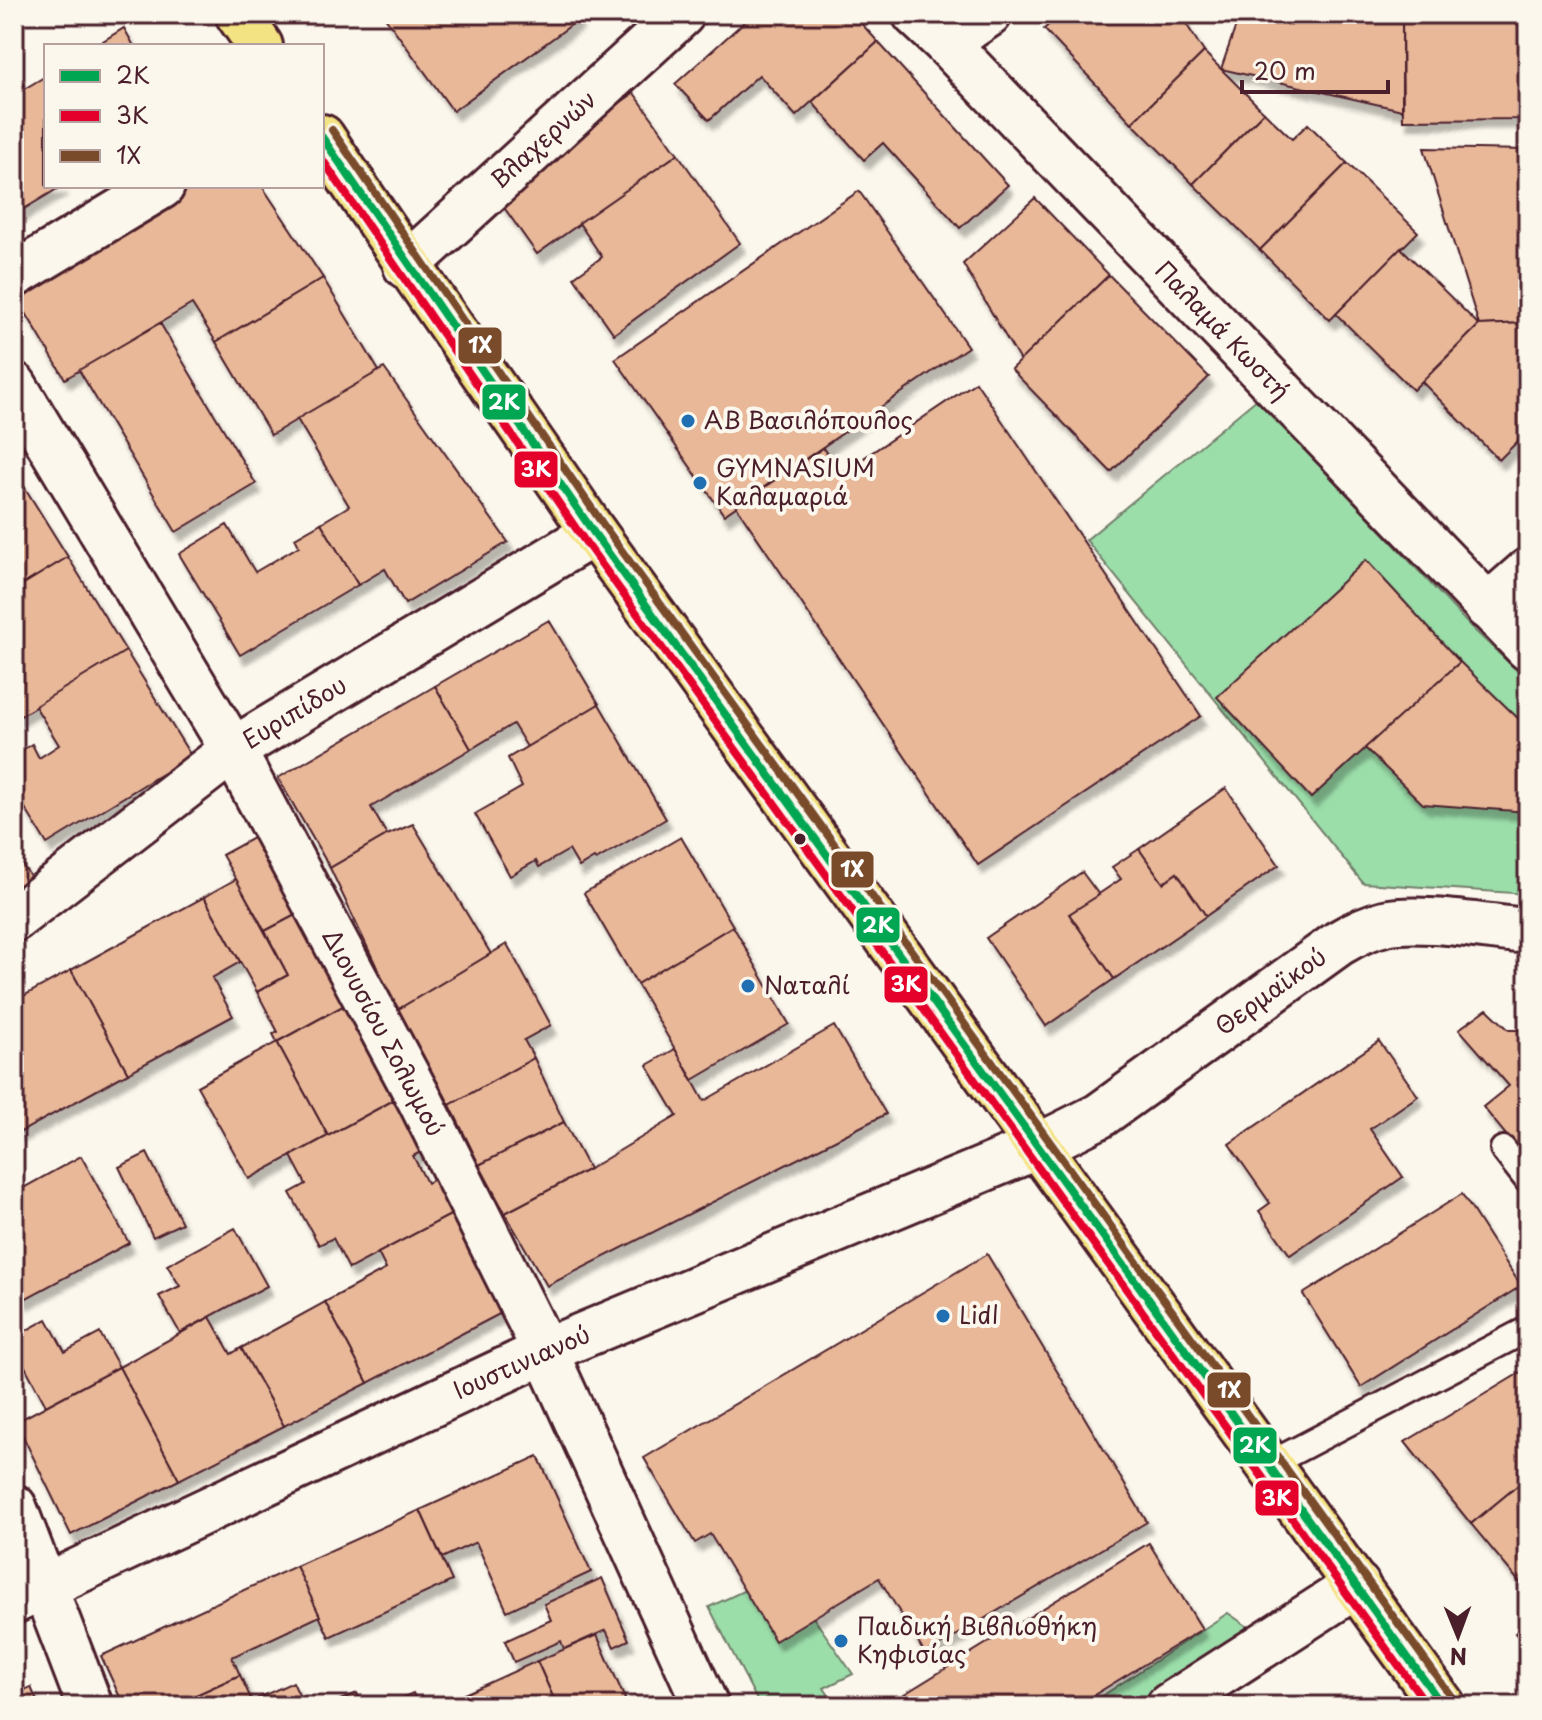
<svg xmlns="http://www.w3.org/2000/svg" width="1542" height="1720" font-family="'Playpen Sans',sans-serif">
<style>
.green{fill:#9bdeaa;stroke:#727e6a;stroke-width:2}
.building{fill:#e8b899;stroke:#4a1f2b;stroke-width:2;filter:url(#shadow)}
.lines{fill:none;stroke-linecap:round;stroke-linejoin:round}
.lane-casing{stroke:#4a1f2b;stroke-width:30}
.street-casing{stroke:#4a1f2b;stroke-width:50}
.primary-casing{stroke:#4a1f2b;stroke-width:50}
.lane{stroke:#fbf7ec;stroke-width:24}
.street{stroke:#fbf7ec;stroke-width:44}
.primary{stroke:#f4e382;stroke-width:44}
.bus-1-casing{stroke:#fbf7ec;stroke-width:14}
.bus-2-casing{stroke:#fbf7ec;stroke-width:14}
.bus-3-casing{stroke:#fbf7ec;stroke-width:14}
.bus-1{stroke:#00a651;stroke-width:8}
.bus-2{stroke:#e4002b;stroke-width:8}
.bus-3{stroke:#7a4b2a;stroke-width:8}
.poi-dot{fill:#1f6fb2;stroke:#fbf7ec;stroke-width:3}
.bus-dot{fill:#4a1f2b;stroke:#fbf7ec;stroke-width:3}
.labels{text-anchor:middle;stroke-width:8;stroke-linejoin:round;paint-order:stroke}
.street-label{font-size:24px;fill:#4a1f2b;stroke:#fbf7ec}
.poi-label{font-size:24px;fill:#4a1f2b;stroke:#fbf7ec;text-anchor:start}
.line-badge{stroke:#fbf7ec;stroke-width:3}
.badge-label{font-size:22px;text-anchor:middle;font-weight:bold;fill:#fff}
</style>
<defs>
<filter id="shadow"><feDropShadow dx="5" dy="9" stdDeviation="2" flood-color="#0004"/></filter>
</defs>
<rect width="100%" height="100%" fill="#fbf7ec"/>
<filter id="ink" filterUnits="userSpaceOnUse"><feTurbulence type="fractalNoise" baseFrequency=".0125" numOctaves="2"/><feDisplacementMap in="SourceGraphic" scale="16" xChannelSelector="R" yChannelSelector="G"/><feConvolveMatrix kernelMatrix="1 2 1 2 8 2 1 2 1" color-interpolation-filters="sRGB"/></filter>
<g filter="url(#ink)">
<g class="green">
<polygon points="1258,398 1469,625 1528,681 1528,894 1363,883 1086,540"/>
<polygon points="782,1573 853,1674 824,1688 836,1706 760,1706 709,1607"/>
<polygon points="1228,1613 1277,1647 1173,1706 1087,1706"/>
</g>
<g class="building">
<polygon points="389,14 574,14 578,20 453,111 385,17"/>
<polygon points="753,14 853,14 878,42 796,116 759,75 709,120 675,84"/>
<polygon points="1060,14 1180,14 1204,52 1132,123 1044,29"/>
<polygon points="1240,14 1402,14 1402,110 1221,69"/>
<polygon points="1402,14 1528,14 1528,119 1403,120"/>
<polygon points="124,28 134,46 95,46"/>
<polygon points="878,42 1008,185 960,228 883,143 864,160 812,102"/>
<polygon points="1204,52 1264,112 1193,184 1132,123"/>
<polygon points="46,76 46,186 62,186 14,215 14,95"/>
<polygon points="634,93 678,154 537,254 493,192"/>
<polygon points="1264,112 1292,139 1308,124 1347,163 1260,250 1193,184"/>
<polygon points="1424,148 1528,150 1528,323 1479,325"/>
<polygon points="678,154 740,243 614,334 574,277 602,257 579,223"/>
<polygon points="1347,163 1418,232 1330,320 1260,250"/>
<polygon points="183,186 262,186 323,278 216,342 192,304 65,379 14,293"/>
<polygon points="859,191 968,347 724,515 615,359"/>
<polygon points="1035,198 1109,275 1020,361 963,264"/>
<polygon points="1401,248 1479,325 1413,390 1336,314"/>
<polygon points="1109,275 1209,377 1111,472 1011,369"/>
<polygon points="323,278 379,371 271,435 216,342"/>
<polygon points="160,323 256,484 176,532 79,370"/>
<polygon points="1528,323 1528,431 1499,460 1422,382 1479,325"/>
<polygon points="384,368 508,542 405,604 385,569 358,585 321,523 349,506 297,419"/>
<polygon points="976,382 1201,716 978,865 736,506 823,448 840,474"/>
<polygon points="14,471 25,488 14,495"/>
<polygon points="25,488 68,557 14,590 14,495"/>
<polygon points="321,523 358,585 240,655 179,554 227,525 255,572 299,546 295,538"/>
<polygon points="68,557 126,651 14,720 14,590"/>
<polygon points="1366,560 1460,662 1311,798 1217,697"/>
<polygon points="549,620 599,704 527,747 513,724 471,749 435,686"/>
<polygon points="126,651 191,756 47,844 14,790 14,755 32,744 39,758 59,745 35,706"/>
<polygon points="1460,662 1528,728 1528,812 1423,804 1365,748"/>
<polygon points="435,686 471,749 371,807 387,835 330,868 278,778"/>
<polygon points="599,704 666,819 596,860 594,858 579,867 569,850 539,867 536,861 510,876 475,814 522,787 508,758"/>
<polygon points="1226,788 1279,865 1206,916 1177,873 1163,883 1139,849"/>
<polygon points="413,824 491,954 397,1010 330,868 387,835"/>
<polygon points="262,833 305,910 265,931 222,855"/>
<polygon points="681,837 733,926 637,984 584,893"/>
<polygon points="1139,849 1163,883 1177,873 1206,916 1114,979 1069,914 1121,879 1112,867"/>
<polygon points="14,853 33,880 14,893"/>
<polygon points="1082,872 1099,895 1069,914 1114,979 1046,1026 986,938"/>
<polygon points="236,879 288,975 257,992 204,897"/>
<polygon points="204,897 240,962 212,978 233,1016 128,1073 71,970"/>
<polygon points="305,910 354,1000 277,1042 273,1034 278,1032 257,992 288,975 265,931"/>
<polygon points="733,926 789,1024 693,1080 637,984"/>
<polygon points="507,944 551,1025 524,1040 534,1058 450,1105 397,1010"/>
<polygon points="71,970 128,1073 19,1133 14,1124 14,1001"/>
<polygon points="354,1000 405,1094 328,1136 277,1042"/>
<polygon points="1487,1009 1509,1030 1528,1030 1528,1162 1483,1107 1509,1086 1459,1029"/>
<polygon points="834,1026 886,1114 547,1286 505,1213 589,1169 677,1116 647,1065 675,1049 704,1101"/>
<polygon points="1379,1041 1418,1096 1370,1129 1403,1177 1290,1255 1259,1211 1270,1203 1229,1144"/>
<polygon points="277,1042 328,1136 249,1179 197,1086"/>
<polygon points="534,1058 564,1122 479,1165 450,1105"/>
<polygon points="405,1094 434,1145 413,1156 427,1183 438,1177 458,1211 349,1269 333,1238 319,1245 290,1193 306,1184 291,1156"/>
<polygon points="564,1122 589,1169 505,1213 479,1165"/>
<polygon points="147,1153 182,1223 153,1237 119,1167"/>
<polygon points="81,1156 129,1243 23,1300 14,1283 14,1193"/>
<polygon points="1462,1194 1521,1286 1361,1387 1303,1294"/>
<polygon points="458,1211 509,1309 368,1383 325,1302 386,1269 378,1253"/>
<polygon points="235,1228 267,1286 180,1333 159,1296 180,1286 167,1265"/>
<polygon points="987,1254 1147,1522 925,1654 879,1578 775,1641 710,1534 695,1543 644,1458"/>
<polygon points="325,1302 368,1383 284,1426 241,1348"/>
<polygon points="210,1317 231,1354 241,1348 284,1426 179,1480 119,1367"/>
<polygon points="47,1319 65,1352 100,1333 119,1367 46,1406 14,1346 14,1337"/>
<polygon points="119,1367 179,1480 71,1535 16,1422"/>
<polygon points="1528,1368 1528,1477 1471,1524 1405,1442"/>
<polygon points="538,1456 591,1572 507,1611 476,1542 442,1558 420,1510"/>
<polygon points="1528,1477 1528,1578 1521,1584 1471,1524"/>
<polygon points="420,1510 452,1581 329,1637 296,1566"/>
<polygon points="1149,1543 1202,1629 1076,1706 885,1706"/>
<polygon points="296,1566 320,1616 232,1657 240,1675 172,1706 124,1706 101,1656"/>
<polygon points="602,1578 629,1640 614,1647 606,1630 564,1649 561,1641 514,1662 505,1641 551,1620 544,1604"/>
<polygon points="1528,1622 1528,1648 1515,1633"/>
<polygon points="597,1635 628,1706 557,1706 537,1661"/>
<polygon points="537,1661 557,1706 456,1706 453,1699"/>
<polygon points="240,1675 252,1701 293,1682 304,1706 172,1706"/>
<polygon points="31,1687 39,1706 14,1706 14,1694"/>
<polygon points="357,1693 363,1706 328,1706 328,1705"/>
<polygon points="413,1693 419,1706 383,1706"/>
</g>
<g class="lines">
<g class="lane-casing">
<g id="lane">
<polyline points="1503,1149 1528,1181"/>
<polyline points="1270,1464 1528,1329"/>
</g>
</g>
<g class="street-casing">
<g id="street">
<polyline points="915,14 946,43 1528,648"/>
<polyline points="946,43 989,14"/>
<polyline points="406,266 682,14"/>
<polyline points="14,275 162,186"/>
<polyline points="14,385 233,750 421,1102 545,1351 706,1706"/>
<polyline points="1487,607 1528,571"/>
<polyline points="14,919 233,750 594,533"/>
<polyline points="14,1507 90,1706"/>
<path d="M 14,1601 L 545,1351 L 1039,1146 L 1099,1116 L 1339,943 C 1354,934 1368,927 1385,923 C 1420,915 1490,928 1528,931"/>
<polyline points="1169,1706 1357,1585"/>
</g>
</g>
<g class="primary-casing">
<g id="primary">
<polyline points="238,14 260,46"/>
<path d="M 322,137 C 410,271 504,400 594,533 L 1443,1706"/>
</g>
</g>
<use href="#lane" class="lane"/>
<use href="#street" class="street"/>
<use href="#primary" class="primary"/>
<g class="bus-1-casing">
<polyline id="bus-1" points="322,137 594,533 1443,1706"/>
</g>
<g class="bus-2-casing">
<polyline id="bus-2" points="322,159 584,540 1428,1706"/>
</g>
<g class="bus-3-casing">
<polyline id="bus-3" points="332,130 604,526 1453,1699"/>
</g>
<use href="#bus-1" class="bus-1"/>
<use href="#bus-2" class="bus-2"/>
<use href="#bus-3" class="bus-3"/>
</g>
</g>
<g class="poi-dot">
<circle cx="688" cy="421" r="8"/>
<circle cx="700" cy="483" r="8"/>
<circle cx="748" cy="986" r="8"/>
<circle cx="943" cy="1316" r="8"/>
<circle cx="841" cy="1641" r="8"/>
</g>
<circle class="bus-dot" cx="800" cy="839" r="7"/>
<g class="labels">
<g class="street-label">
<text transform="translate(544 140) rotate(-42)" y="8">Βλαχερνών</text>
<text transform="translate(1222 331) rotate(46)" y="8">Παλαμά Κωστή</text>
<text transform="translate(295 713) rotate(-31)" y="8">Ευριπίδου</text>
<text transform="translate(1271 992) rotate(-36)" y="8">Θερμαϊκού</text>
<text transform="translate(383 1033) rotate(62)" y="8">Διονυσίου Σολωμού</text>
<text transform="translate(522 1363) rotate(-24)" y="8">Ιουστινιανού</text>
</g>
<g class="poi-label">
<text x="704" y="429">ΑΒ Βασιλόπουλος</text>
<text x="716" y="477">GYMNASIUM<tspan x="716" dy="28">Καλαμαριά</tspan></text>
<text x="764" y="994">Ναταλί</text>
<text x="959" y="1324">Lidl</text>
<text x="857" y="1635">Παιδική Βιβλιοθήκη<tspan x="857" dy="28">Κηφισίας</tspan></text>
</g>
</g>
<g class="line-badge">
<rect x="457" y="326" width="46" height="39" rx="8" fill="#7a4b2a"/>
<rect x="481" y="383" width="46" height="38" rx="8" fill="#00a651"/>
<rect x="513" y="450" width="46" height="39" rx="8" fill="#e4002b"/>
<rect x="830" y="850" width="45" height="39" rx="8" fill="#7a4b2a"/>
<rect x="855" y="906" width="46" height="38" rx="8" fill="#00a651"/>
<rect x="883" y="965" width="46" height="39" rx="8" fill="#e4002b"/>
<rect x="1206" y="1371" width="46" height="38" rx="8" fill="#7a4b2a"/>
<rect x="1232" y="1426" width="46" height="39" rx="8" fill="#00a651"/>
<rect x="1254" y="1479" width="46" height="38" rx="8" fill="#e4002b"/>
</g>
<g class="badge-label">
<text x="480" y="353">1Χ</text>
<text x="504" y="410">2Κ</text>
<text x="536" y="477">3Κ</text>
<text x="852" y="877">1Χ</text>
<text x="878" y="933">2Κ</text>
<text x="906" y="992">3Κ</text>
<text x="1229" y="1398">1Χ</text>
<text x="1255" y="1453">2Κ</text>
<text x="1277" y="1506">3Κ</text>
</g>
<rect width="1542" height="1720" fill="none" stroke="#fbf7ec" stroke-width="48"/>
<rect x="24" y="24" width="1494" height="1672" fill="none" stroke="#4a1f2b" stroke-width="3" filter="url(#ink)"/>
<rect x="44" y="44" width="280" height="144" fill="#fbf7ec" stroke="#b4a19f" stroke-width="2"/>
<rect x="60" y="70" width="40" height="12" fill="#00a651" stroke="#b4a19f" stroke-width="2"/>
<text x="116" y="84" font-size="24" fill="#4a1f2b">2Κ</text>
<rect x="60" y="110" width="40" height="12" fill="#e4002b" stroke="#b4a19f" stroke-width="2"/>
<text x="116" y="124" font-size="24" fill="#4a1f2b">3Κ</text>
<rect x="60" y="150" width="40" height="12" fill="#7a4b2a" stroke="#b4a19f" stroke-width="2"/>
<text x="116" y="164" font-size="24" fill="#4a1f2b">1Χ</text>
<g transform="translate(1458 1636) rotate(179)" stroke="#fbf7ec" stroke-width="6" paint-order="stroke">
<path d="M0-6L14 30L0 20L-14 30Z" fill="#4a1f2b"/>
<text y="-12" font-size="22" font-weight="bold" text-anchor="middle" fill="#4a1f2b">N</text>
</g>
<path d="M1242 80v12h146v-12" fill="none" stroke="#4a1f2b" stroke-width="4"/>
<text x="1254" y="80" font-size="24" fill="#4a1f2b" stroke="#fbf7ec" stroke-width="6" paint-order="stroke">20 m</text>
</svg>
